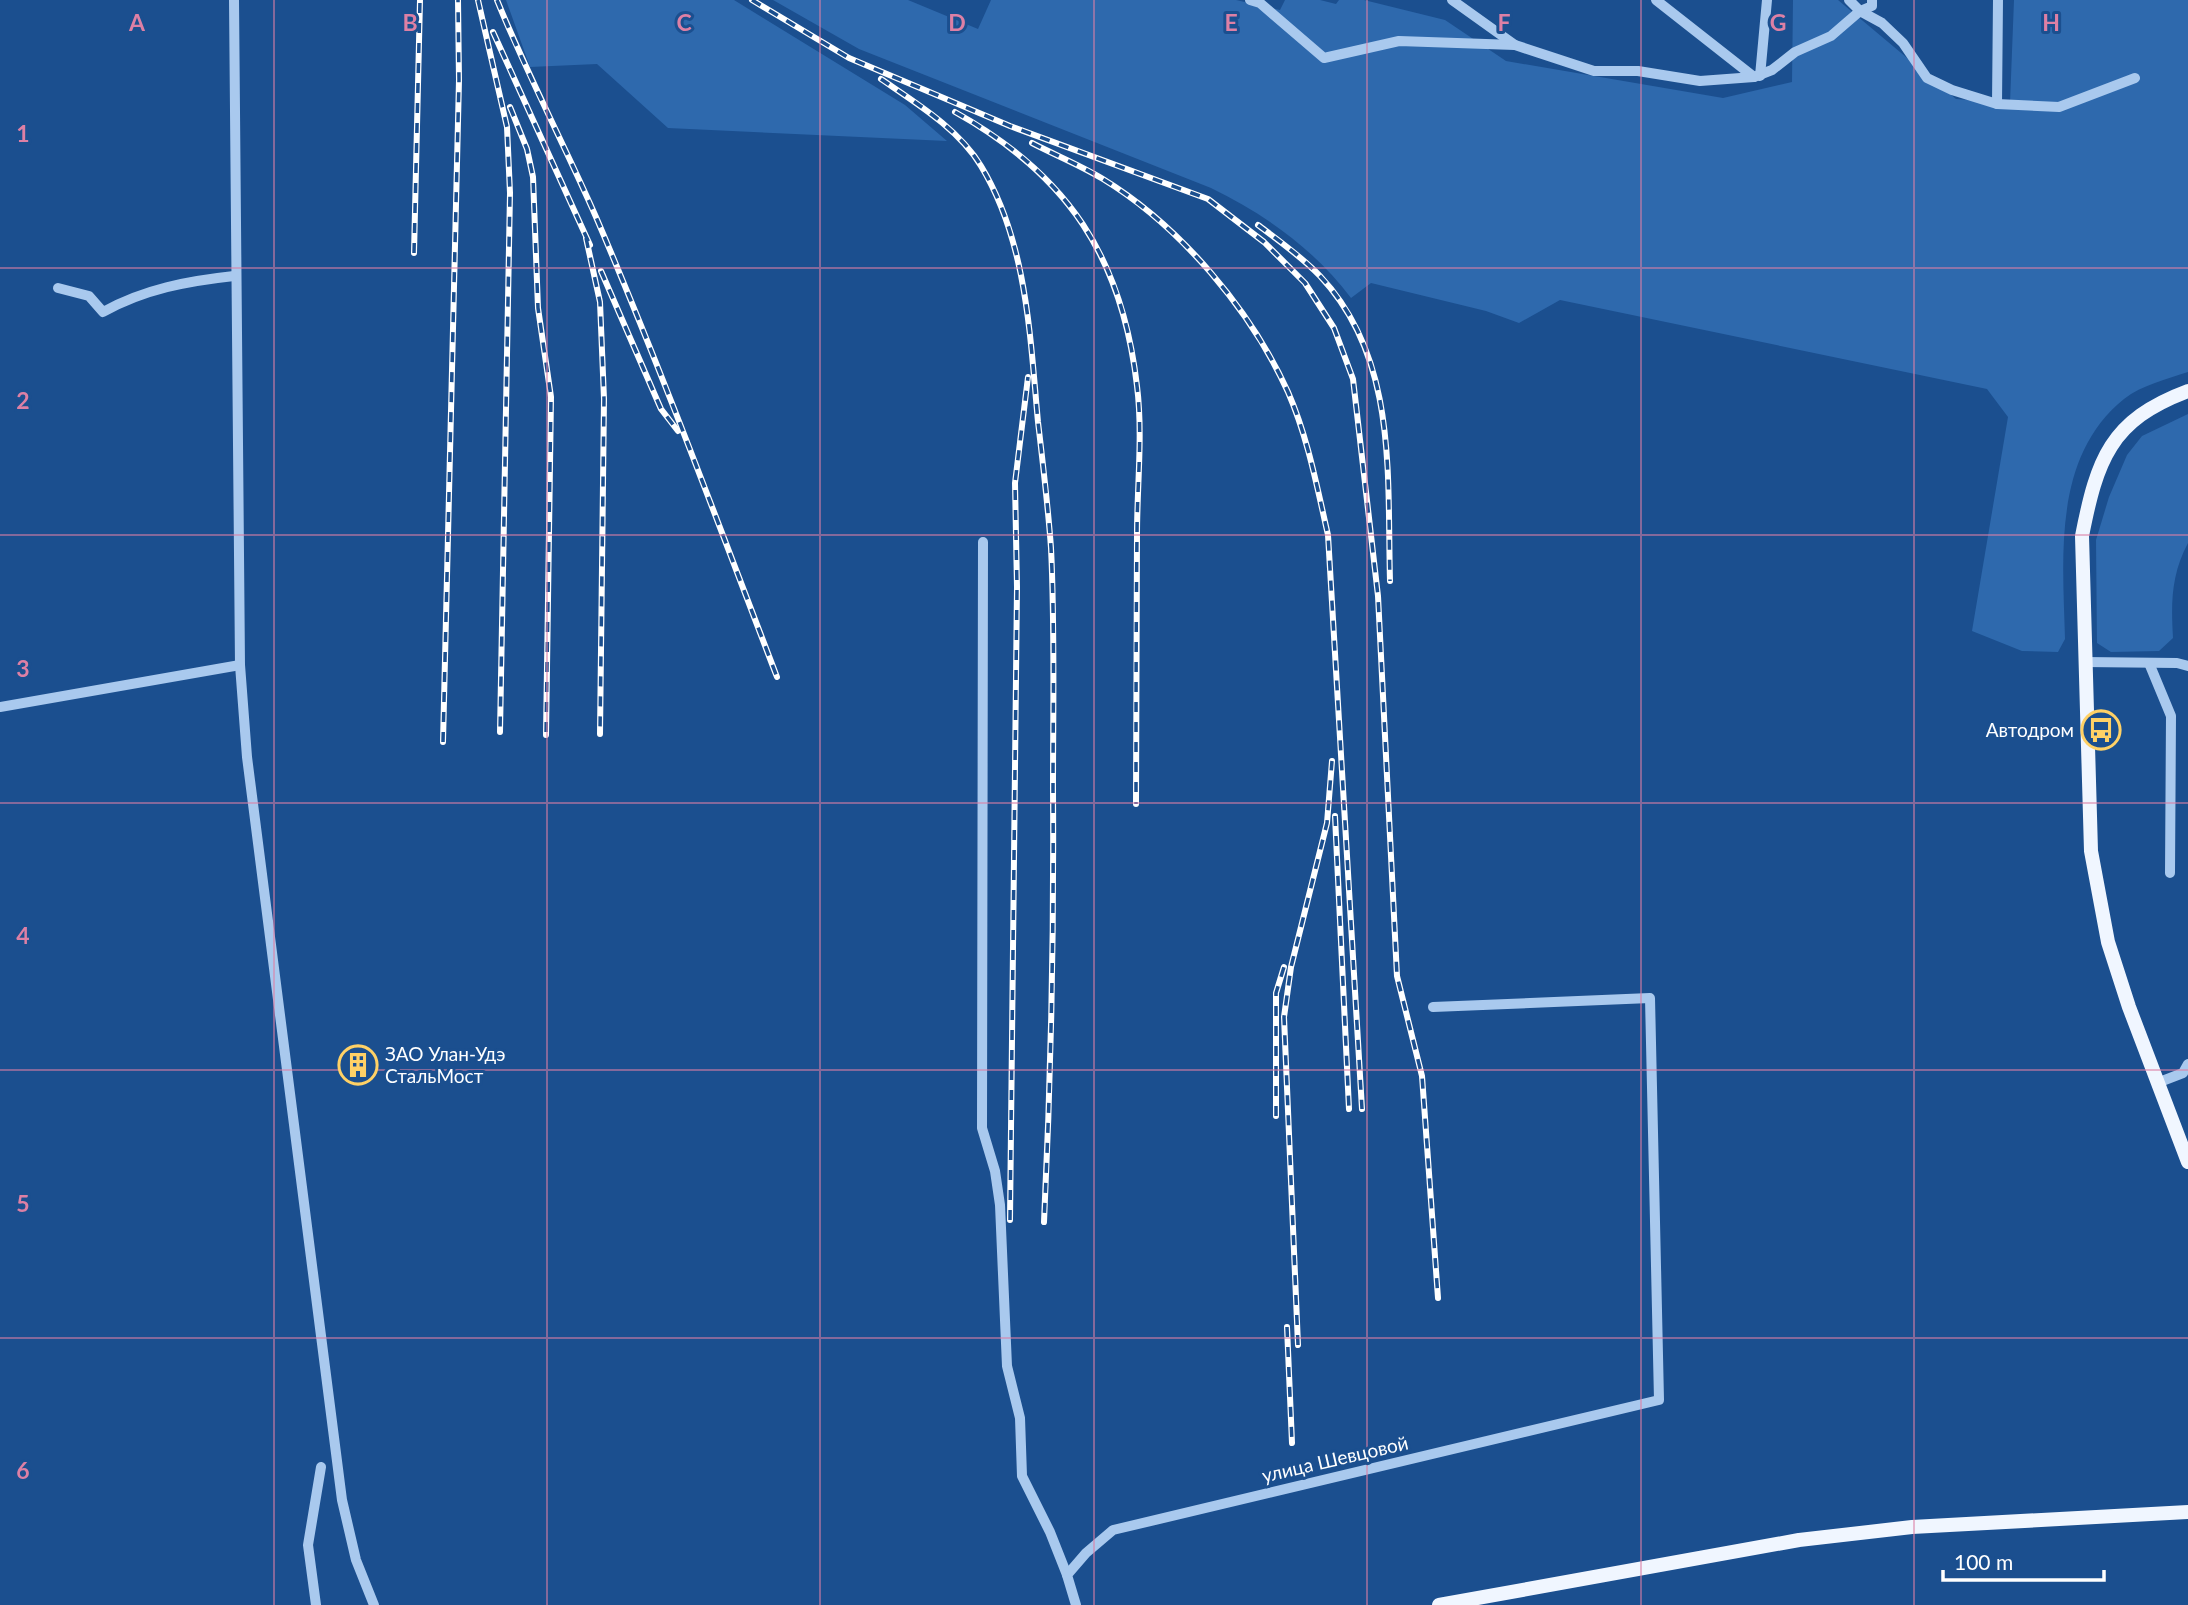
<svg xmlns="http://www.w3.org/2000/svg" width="2188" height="1605" font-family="Lato,sans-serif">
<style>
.green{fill:#2e69ad}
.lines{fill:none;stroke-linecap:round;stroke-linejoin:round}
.minor{stroke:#a9c9ee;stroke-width:10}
.major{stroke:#f0f6ff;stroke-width:14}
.rail-casing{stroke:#fff;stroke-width:6}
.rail{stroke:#1b4f8f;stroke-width:3.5;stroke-dasharray:10;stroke-linecap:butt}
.grid{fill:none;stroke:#dd80a5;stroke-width:2;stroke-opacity:0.55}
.labels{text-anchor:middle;stroke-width:6;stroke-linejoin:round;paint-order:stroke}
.poi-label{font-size:19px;fill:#fff;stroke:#1b4f8f;text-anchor:end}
.street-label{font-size:19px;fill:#fff;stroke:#1b4f8f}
.grid-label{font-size:23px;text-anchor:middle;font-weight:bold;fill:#dd80a5;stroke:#1b4f8f;stroke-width:6;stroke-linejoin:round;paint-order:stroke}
</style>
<rect width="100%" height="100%" fill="#1b4f8f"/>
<g class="green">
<polygon points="506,0 734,0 905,105 947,141 668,128 597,64 530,67"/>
<path d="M 773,0 L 908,0 L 978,29 L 991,0 L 1236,0 L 1280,10 L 1285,0 L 1320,0 L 1336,4 L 1339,0 L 1364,0 L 1445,20 L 1506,61 L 1723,98 L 1792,82 L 1793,0 L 1838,0 L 1956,99 L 2010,103 L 2014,0 L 2188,0 L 2188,372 C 2167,379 2142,385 2124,399 C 2052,457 2063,558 2065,639 L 2058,652 L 2022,651 L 1972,631 L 2008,417 L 1987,389 L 1560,300 L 1519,323 L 1486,311 L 1371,283 L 1351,298 C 1315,250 1265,214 1211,188 L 859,49 Z"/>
<path d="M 2188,414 L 2188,543 C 2171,575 2171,603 2173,638 L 2159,651 L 2111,652 L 2097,643 L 2096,540 L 2109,497 L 2127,455 L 2142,436 Z"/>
</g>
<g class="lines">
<g class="minor">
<polyline points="234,0 240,665 247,757 342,1500 356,1560 374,1605"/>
<polyline points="1250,0 1260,3 1324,58 1399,41 1515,45 1594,71 1638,71 1700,81 1754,77 1772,70 1795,52 1831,36 1860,11 1882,23 1903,43 1927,78 1952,90 1997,104 2059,107 2135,78"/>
<polyline points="1452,0 1515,45"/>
<polyline points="1656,0 1754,77"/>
<polyline points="1849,0 1860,11 1872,6 1872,0"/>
<polyline points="1760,76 1767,0"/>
<polyline points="1997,104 1998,0"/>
<path d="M 58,288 L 89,296 L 103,312 C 144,289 188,281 234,276"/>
<polyline points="983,542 982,1128 995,1171 1000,1205 1007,1366 1020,1418 1022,1476 1050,1532 1067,1575"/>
<polyline points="2084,662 2177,663 2188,666"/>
<polyline points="2149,663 2171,716 2170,873"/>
<polyline points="0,707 240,665"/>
<polyline points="2157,1083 2183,1073 2188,1064"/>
<polyline points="316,1605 308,1545 321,1467"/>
<polyline points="1076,1605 1067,1575 1086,1553 1113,1530 1659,1400 1650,998 1433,1007"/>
</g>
<g class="major">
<path d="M 2188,391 C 2110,420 2097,460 2082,536 L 2091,851 L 2108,942 L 2129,1007 L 2188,1162"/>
<polyline points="1439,1605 1799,1540 1912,1527 2188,1512"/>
</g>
<g class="rail-casing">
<g id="rail">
<polyline points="478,0 507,127 510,193 500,732"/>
<path d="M 497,0 C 527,74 564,144 596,217 C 661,369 718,523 777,677"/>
<polyline points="752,0 849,58 1010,126 1208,199 1264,242 1305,283 1334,328 1353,379 1378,596 1397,976 1422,1076 1438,1298"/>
<polyline points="493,32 590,245"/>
<path d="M 881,79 C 916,103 959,129 981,166 C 1027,242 1030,336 1038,422 C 1043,464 1048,506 1051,548 C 1055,628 1053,708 1053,789 C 1054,933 1051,1077 1044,1222"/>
<polyline points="510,107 527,149 533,177 538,308 551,397 546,735"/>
<path d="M 955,112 C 1068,175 1122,257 1137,386 C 1143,434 1137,486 1137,534 C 1136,624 1136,714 1136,804"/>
<path d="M 1032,143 C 1055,155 1080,165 1103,179 C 1180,226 1251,310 1288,392 C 1308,438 1317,487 1328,535 L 1362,1109"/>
<path d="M 1258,225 C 1278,240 1302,257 1320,276 C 1398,359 1387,475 1390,581"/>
<polyline points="586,238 600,302 604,399 600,734"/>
<polyline points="414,253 420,0"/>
<polyline points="601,271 661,409 678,431"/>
<polyline points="443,742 459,80 458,0"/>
<polyline points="1335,816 1349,1109"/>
<polyline points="1276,1116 1276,993 1284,967"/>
<polyline points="1010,1220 1017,587 1015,483 1028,377"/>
<polyline points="1287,1327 1292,1443"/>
<polyline points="1298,1345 1284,1017 1291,967 1327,823 1332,761"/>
</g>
</g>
<use href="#rail" class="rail"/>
</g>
<path class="grid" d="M 274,0 L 274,1605M 547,0 L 547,1605M 820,0 L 820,1605M 1094,0 L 1094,1605M 1367,0 L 1367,1605M 1641,0 L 1641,1605M 1914,0 L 1914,1605M 0,268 L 2188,268M 0,535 L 2188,535M 0,803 L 2188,803M 0,1070 L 2188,1070M 0,1338 L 2188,1338"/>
<defs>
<g id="bus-ring" transform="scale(2.0125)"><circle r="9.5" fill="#1b4f8f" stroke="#ffd166" stroke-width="1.5"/><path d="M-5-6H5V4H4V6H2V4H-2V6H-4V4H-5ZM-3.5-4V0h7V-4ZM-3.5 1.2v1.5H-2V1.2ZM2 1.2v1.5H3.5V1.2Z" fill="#ffd166"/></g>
<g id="building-ring" transform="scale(2.0125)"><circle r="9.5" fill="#1b4f8f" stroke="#ffd166" stroke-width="1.5"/><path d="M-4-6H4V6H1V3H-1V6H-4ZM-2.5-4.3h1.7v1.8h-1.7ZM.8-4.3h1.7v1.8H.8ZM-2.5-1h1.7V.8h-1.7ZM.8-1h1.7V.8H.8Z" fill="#ffd166"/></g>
</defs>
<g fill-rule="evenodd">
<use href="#bus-ring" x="2101" y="730"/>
<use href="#building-ring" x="358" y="1065"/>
</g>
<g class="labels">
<g class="poi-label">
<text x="2074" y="737">Автодром</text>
<text x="385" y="1061" text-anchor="start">ЗАО Улан-Удэ<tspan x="385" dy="22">СтальМост</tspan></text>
</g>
<g class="street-label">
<text transform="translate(1335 1459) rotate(-13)" y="7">улица Шевцовой</text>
</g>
</g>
<g class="grid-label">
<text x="137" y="31">A</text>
<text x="410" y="31">B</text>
<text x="684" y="31">C</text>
<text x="957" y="31">D</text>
<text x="1231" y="31">E</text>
<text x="1504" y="31">F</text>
<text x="1778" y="31">G</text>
<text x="2051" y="31">H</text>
<text x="23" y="142">1</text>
<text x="23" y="409">2</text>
<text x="23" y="677">3</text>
<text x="23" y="944">4</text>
<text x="23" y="1212">5</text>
<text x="23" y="1479">6</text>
</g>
<path d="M1943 1570v10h161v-10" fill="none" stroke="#ffffff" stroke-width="3.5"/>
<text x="1954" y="1570" font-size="21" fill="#ffffff" stroke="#1b4f8f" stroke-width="5" paint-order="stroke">100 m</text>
</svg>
